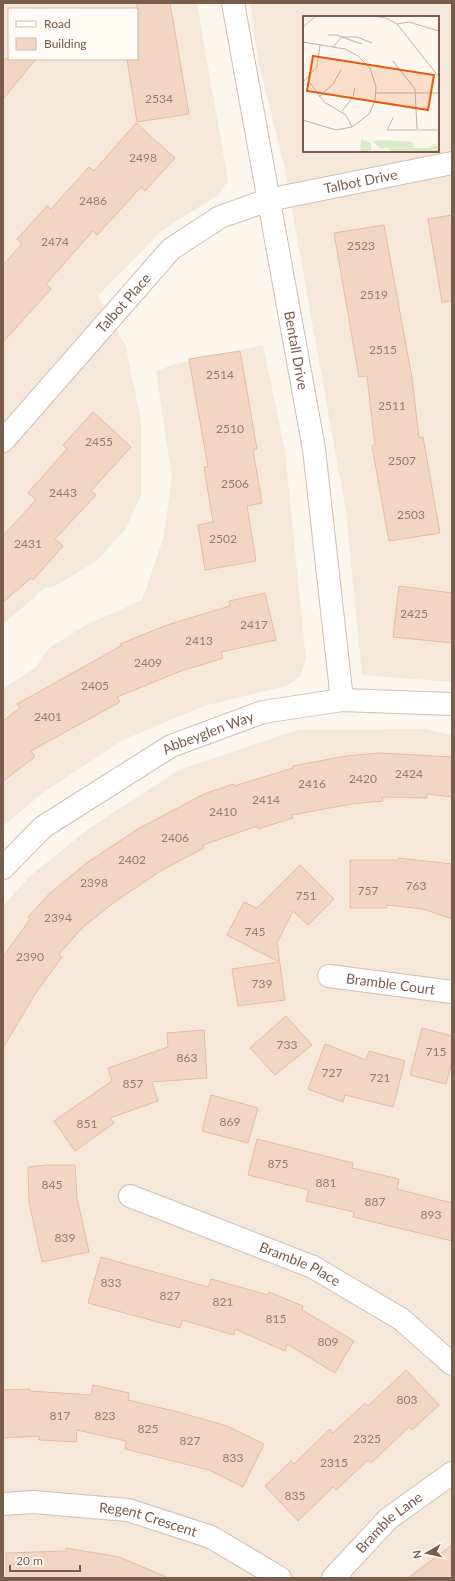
<svg xmlns="http://www.w3.org/2000/svg" width="455" height="1581" font-family="Lato,sans-serif">
<style>
.residential{fill:#f5e8da;fill-rule:evenodd}
.building{fill:#f3d5c3;stroke:#e6bba3}
.lines{fill:none;stroke-linecap:round;stroke-linejoin:round}
.street-casing{stroke:#d1beb0;stroke-width:24}
.street{stroke:#fff;stroke-width:22}
.labels{text-anchor:middle;stroke-width:4;stroke-linejoin:round;paint-order:stroke}
.number-label{font-size:12px;fill:#987a6a}
.street-label{font-size:14px;fill:#7a5c4d;stroke:#fffaf3}
.inset-road{fill:none;stroke:#c5b3a7;stroke-width:1}
.view{fill:#e8590c;fill-opacity:0.15;stroke:#e8590c;stroke-width:2}
.inset-edge{fill:none;stroke:#7a5c4d;stroke-width:2}
</style>
<rect width="100%" height="100%" fill="#fdf6ec"/>
<g class="residential">
<path d="M 3,3 L 197,3 L 228,181 L 218,195 L 161,231 L 98,296 L 126,347 L 141,421 L 141,495 L 126,528 L 98,560 L 55,586 L 45,588 L 3,624 ZM 9,9 L 137,9 L 137,59 L 9,59 Z"/>
<path d="M 250,3 L 452,3 L 452,682 L 362,675 L 346,512 L 284,165 L 258,60 ZM 304,17 L 438,17 L 438,151 L 304,151 Z"/>
<polygon points="263,345 285,451 306,659 300,677 286,686 204,706 123,740 43,793 3,826 3,689 36,667 49,648 86,625 142,600 163,539 172,478 156,372 171,365"/>
<polygon points="426,729 452,735 452,1578 3,1578 3,906 30,876 91,827 179,770 297,730"/>
</g>
<g class="building">
<polygon points="137,3 170,3 189,114 137,122 127,59 137,59"/>
<polygon points="3,59 36,59 3,99"/>
<polygon points="136,123 175,158 145,191 141,187 97,235 93,231 46,284 51,289 3,342 3,265 22,244 17,239 47,206 51,209 89,167 94,171"/>
<polygon points="452,215 452,301 442,302 428,219"/>
<polygon points="384,225 412,378 419,438 423,437 440,533 389,541 372,446 375,445 367,376 359,377 334,233"/>
<polygon points="240,351 257,449 253,450 262,503 247,506 256,561 205,570 198,525 213,522 204,467 208,467 189,359"/>
<polygon points="93,412 131,447 91,491 96,495 55,539 63,546 33,580 31,578 3,602 3,536 36,500 28,493 67,449 63,445"/>
<polygon points="399,586 452,593 452,643 393,637"/>
<polygon points="265,593 276,640 221,652 223,658 181,671 117,697 120,702 31,751 35,757 3,781 3,721 20,708 17,704 121,646 120,644 167,625 230,606 229,601"/>
<polygon points="379,753 452,757 452,797 427,794 427,798 382,797 383,801 351,804 292,815 293,818 258,829 257,826 203,845 204,848 162,870 116,901 83,927 59,954 62,957 35,994 3,1048 3,957 30,919 28,917 50,893 88,862 138,829 204,794 233,784 234,786 293,768 293,766 346,756"/>
<polygon points="399,858 452,864 452,919 423,909 387,905 387,908 350,908 350,860 399,860"/>
<polygon points="300,865 334,899 308,925 293,911 277,943 285,1000 238,1006 232,969 279,962 227,935 244,902 257,908"/>
<polygon points="286,1016 312,1045 275,1075 250,1048"/>
<polygon points="422,1028 452,1036 452,1062 446,1084 410,1075"/>
<polygon points="204,1030 207,1078 152,1082 158,1101 110,1118 114,1123 75,1151 54,1121 112,1081 108,1068 168,1047 167,1033"/>
<polygon points="325,1044 366,1060 369,1051 405,1061 393,1107 345,1095 343,1102 308,1089"/>
<polygon points="211,1095 258,1108 248,1143 202,1131"/>
<polygon points="257,1139 353,1163 352,1168 399,1179 397,1189 452,1203 452,1241 353,1217 354,1212 306,1201 309,1190 248,1175"/>
<polygon points="46,1165 75,1165 77,1198 89,1252 42,1262 29,1202 28,1167"/>
<polygon points="101,1257 208,1287 211,1279 268,1295 269,1292 303,1306 302,1310 354,1341 335,1373 287,1344 285,1351 235,1329 234,1335 182,1320 180,1328 88,1303"/>
<polygon points="406,1370 439,1405 412,1430 409,1427 371,1463 368,1460 336,1490 333,1487 298,1521 265,1486 291,1461 294,1464 330,1429 333,1433 365,1403 368,1406"/>
<polygon points="93,1385 129,1393 128,1400 178,1412 227,1426 264,1444 243,1487 209,1470 125,1449 126,1441 77,1430 76,1442 39,1440 39,1436 3,1438 3,1390 30,1389 30,1391 91,1395"/>
<polygon points="452,1545 452,1578 408,1578"/>
<polygon points="66,1548 119,1557 169,1578 6,1578 6,1553 66,1551"/>
</g>
<g class="lines">
<g class="street-casing">
<g id="street">
<path id="s1" d="M 233,3 L 314,449 L 342,700"/>
<path id="s2" d="M 3,441 L 171,249 L 220,217 L 268,200 L 452,163"/>
<path id="s3" d="M 3,868 L 43,827 L 171,746 L 263,712 L 342,700 L 452,704"/>
<path id="s4" d="M 329,976 L 452,992"/>
<path id="s5" d="M 130,1196 L 313,1267 L 401,1319 L 452,1364"/>
<path id="s6" d="M 3,1504 L 33,1502 L 128,1510 L 211,1537 L 280,1578"/>
<path id="s7" d="M 333,1578 L 388,1519 L 452,1473"/>
</g>
</g>
<use href="#street" class="street"/>
</g>
<g class="labels">
<g class="number-label">
<text x="159" y="103">2534</text>
<text x="143" y="162">2498</text>
<text x="93" y="205">2486</text>
<text x="55" y="246">2474</text>
<text x="361" y="250">2523</text>
<text x="374" y="299">2519</text>
<text x="383" y="354">2515</text>
<text x="220" y="379">2514</text>
<text x="392" y="410">2511</text>
<text x="230" y="433">2510</text>
<text x="99" y="446">2455</text>
<text x="402" y="465">2507</text>
<text x="235" y="488">2506</text>
<text x="63" y="497">2443</text>
<text x="411" y="519">2503</text>
<text x="223" y="543">2502</text>
<text x="28" y="548">2431</text>
<text x="414" y="618">2425</text>
<text x="254" y="629">2417</text>
<text x="199" y="645">2413</text>
<text x="148" y="667">2409</text>
<text x="95" y="690">2405</text>
<text x="48" y="721">2401</text>
<text x="409" y="778">2424</text>
<text x="363" y="783">2420</text>
<text x="312" y="788">2416</text>
<text x="266" y="804">2414</text>
<text x="223" y="816">2410</text>
<text x="175" y="842">2406</text>
<text x="132" y="864">2402</text>
<text x="94" y="887">2398</text>
<text x="416" y="890">763</text>
<text x="368" y="895">757</text>
<text x="306" y="900">751</text>
<text x="58" y="922">2394</text>
<text x="255" y="936">745</text>
<text x="30" y="961">2390</text>
<text x="262" y="988">739</text>
<text x="287" y="1049">733</text>
<text x="436" y="1056">715</text>
<text x="187" y="1062">863</text>
<text x="332" y="1077">727</text>
<text x="380" y="1082">721</text>
<text x="133" y="1088">857</text>
<text x="230" y="1126">869</text>
<text x="87" y="1128">851</text>
<text x="278" y="1168">875</text>
<text x="326" y="1187">881</text>
<text x="52" y="1189">845</text>
<text x="375" y="1206">887</text>
<text x="431" y="1219">893</text>
<text x="65" y="1242">839</text>
<text x="111" y="1287">833</text>
<text x="170" y="1300">827</text>
<text x="223" y="1306">821</text>
<text x="276" y="1323">815</text>
<text x="328" y="1346">809</text>
<text x="407" y="1404">803</text>
<text x="60" y="1420">817</text>
<text x="105" y="1420">823</text>
<text x="148" y="1433">825</text>
<text x="367" y="1443">2325</text>
<text x="190" y="1445">827</text>
<text x="233" y="1462">833</text>
<text x="334" y="1467">2315</text>
<text x="295" y="1500">835</text>
</g>
<g class="street-label">
<text dy="5" stroke="none"><textPath href="#s2" startOffset="459">Talbot Drive</textPath></text>
<text dy="5" stroke="none"><textPath href="#s2" startOffset="183">Talbot Place</textPath></text>
<text dy="5" stroke="none"><textPath href="#s1" startOffset="353">Bentall Drive</textPath></text>
<text dy="5" stroke="none"><textPath href="#s3" startOffset="248">Abbeyglen Way</textPath></text>
<text dy="5" stroke="none"><textPath href="#s4" startOffset="62">Bramble Court</textPath></text>
<text dy="5" stroke="none"><textPath href="#s5" startOffset="183">Bramble Place</textPath></text>
<text dy="5" stroke="none"><textPath href="#s6" startOffset="147">Regent Crescent</textPath></text>
<text dy="5" stroke="none"><textPath href="#s7" startOffset="79">Bramble Lane</textPath></text>
</g>
</g>
<g transform="translate(303 16)">
<rect width="136" height="136" fill="#fdf6ec"/>
<path d="M 58,123 L 68,127 L 68,136 L 57,136 ZM 80,124 L 109,126 L 111,132 L 126,132 L 134,127 L 136,136 L 89,136 L 85,132 L 78,133 L 70,125 Z" fill="#d8ecc9"/>
<path class="inset-road" d="M 69,0 L 83,2 L 94,8 L 136,61M 94,8 L 106,6 L 136,15M 0,11 L 13,0M 25,19 L 33,19 L 59,28M 0,26 L 42,33 L 55,40 L 67,52 L 73,71 L 72,85 L 66,98 L 49,111 L 33,114 L 0,104M 30,31 L 39,21 L 54,21 L 69,27M 90,45 L 112,73 L 114,113M 5,64 L 21,86 L 43,99 L 49,111M 0,66 L 14,51 L 17,29M 73,77 L 136,77M 16,81 L 30,68 L 38,54M 39,95 L 50,81 L 52,72M 90,102 L 84,114 L 136,114"/>
<path class="view" d="M 10,40 L 131,59 L 125,94 L 4,75 Z"/>
<rect width="136" height="136" class="inset-edge"/>
</g>
<rect width="455" height="1581" fill="none" stroke="#7a5c4d" stroke-width="8"/>
<rect x="8" y="8" width="130" height="52" fill="#fffaf3" stroke="#cabbb1"/>
<rect x="16" y="21" width="20" height="6" fill="#ffffff" stroke="#cabbb1"/>
<text x="44" y="28" font-size="12" fill="#7a5c4d">Road</text>
<rect x="16" y="38" width="20" height="12" fill="#f3d5c3" stroke="#cabbb1"/>
<text x="44" y="48" font-size="12" fill="#7a5c4d">Building</text>
<g transform="translate(427 1553) rotate(261)" stroke="#fffaf3" stroke-width="3" paint-order="stroke">
<path d="M0-3L7 15L0 10L-7 15Z" fill="#7a5c4d"/>
<text y="-6" font-size="11" font-weight="bold" text-anchor="middle" fill="#7a5c4d">N</text>
</g>
<path d="M10 1565v6h70v-6" fill="none" stroke="#7a5c4d" stroke-width="2"/>
<text x="16" y="1565" font-size="12" fill="#7a5c4d" stroke="#fffaf3" stroke-width="3" paint-order="stroke">20 m</text>
</svg>
